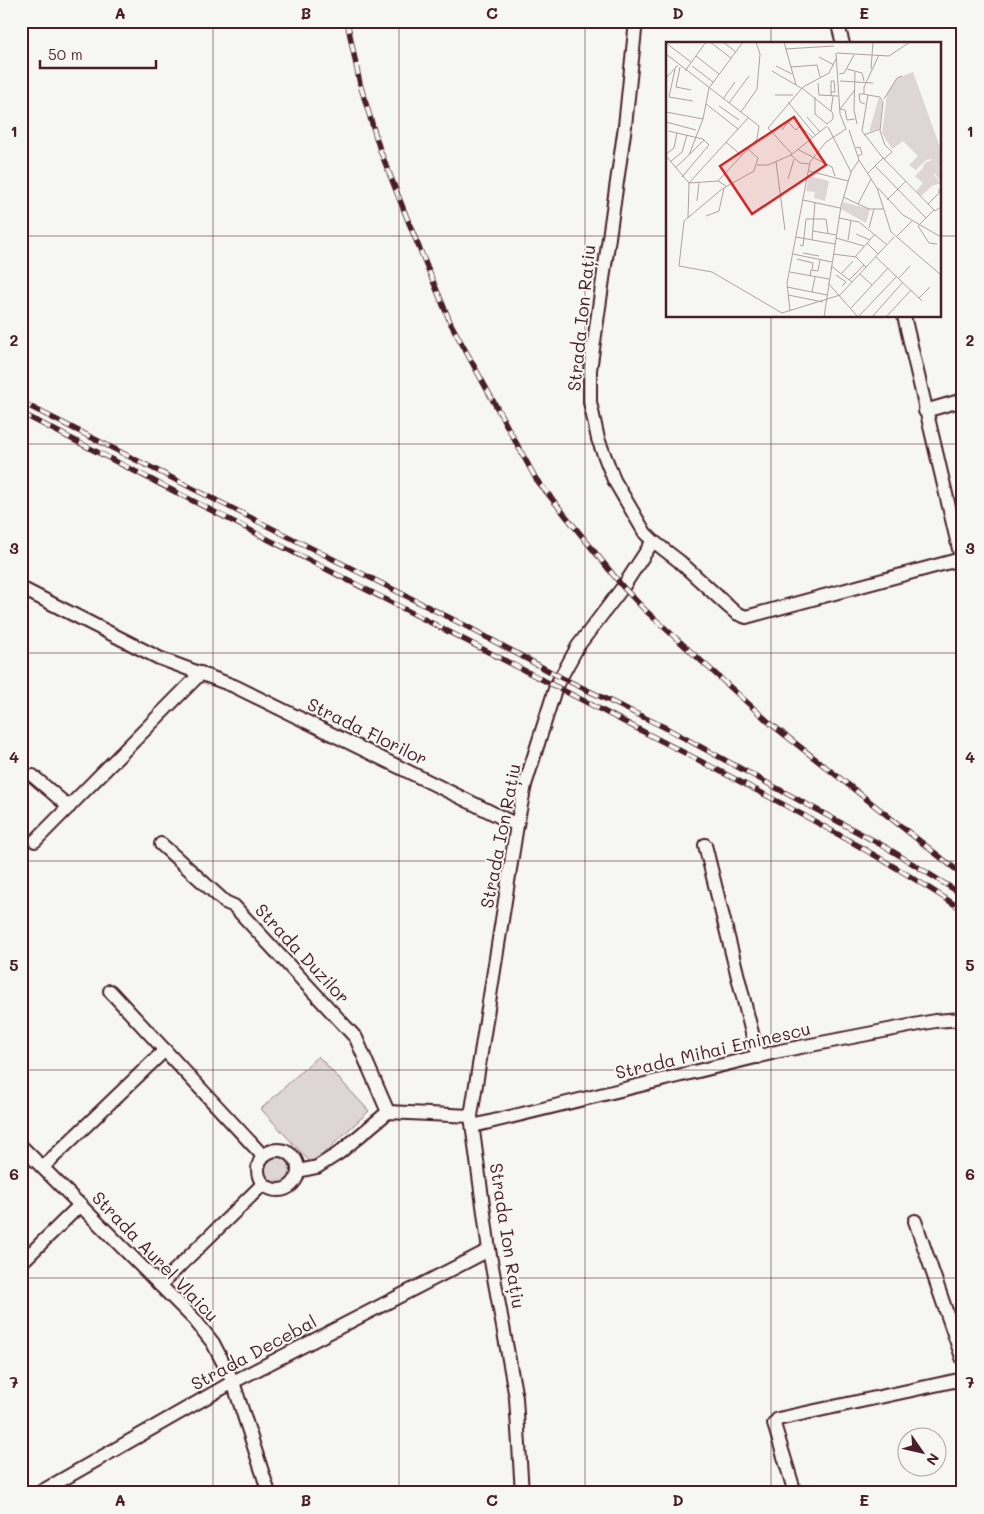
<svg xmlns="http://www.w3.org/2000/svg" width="984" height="1514" font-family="Mali,sans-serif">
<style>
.grass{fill:url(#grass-tufts);stroke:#947a80}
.pitch{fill:#ddd6d5;stroke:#947a80}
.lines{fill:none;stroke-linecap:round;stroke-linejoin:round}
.street-casing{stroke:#4a1f2b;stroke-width:16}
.street{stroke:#f6f6f2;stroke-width:12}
.rail-casing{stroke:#4a1f2b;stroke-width:5.5}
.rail{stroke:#f6f6f2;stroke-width:4;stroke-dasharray:11;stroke-linecap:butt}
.grid{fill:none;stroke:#4a1f2b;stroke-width:1;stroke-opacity:0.55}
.labels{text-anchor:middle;stroke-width:4;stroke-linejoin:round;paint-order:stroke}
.street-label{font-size:18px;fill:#4a1f2b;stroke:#f6f6f2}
.inset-road{fill:none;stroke:#b1a0a2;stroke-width:1}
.view{fill:#d62828;fill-opacity:0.15;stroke:#d62828;stroke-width:2.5}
.inset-edge{fill:none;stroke:#4a1f2b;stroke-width:2.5}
.neatline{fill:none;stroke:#4a1f2b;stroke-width:2}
.grid-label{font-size:16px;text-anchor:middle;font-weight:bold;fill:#4a1f2b}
</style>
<defs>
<pattern id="grass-tufts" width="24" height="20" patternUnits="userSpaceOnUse" patternTransform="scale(1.25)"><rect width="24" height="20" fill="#ddd6d5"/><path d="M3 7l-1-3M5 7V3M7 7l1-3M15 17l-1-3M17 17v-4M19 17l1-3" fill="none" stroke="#bfb7b7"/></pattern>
</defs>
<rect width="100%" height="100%" fill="#f6f6f2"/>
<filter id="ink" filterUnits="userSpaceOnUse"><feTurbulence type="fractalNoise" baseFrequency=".02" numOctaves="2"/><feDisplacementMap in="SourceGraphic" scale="10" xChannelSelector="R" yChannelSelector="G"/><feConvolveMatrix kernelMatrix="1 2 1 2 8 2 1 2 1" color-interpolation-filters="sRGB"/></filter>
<g filter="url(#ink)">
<circle class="grass" cx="277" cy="1169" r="15"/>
<polygon class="pitch" points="318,1056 369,1111 312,1164 261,1109"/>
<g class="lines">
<g class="street-casing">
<g id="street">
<polyline points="636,21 625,126 590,370 590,402 598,439 614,480 645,533 653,541 679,561 729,607 736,613 746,617 961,559"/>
<polyline points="837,21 843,44"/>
<polyline points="904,316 963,566"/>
<polyline points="925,411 963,400"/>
<polyline points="21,588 159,658 234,686 517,825"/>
<polyline points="33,776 69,807"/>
<polyline points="35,841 201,673"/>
<polyline points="161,844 225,902 234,906 356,1038 388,1112"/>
<polyline points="705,845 758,1057"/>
<polyline points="110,991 263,1156"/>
<polyline points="473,1126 780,1051 935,1021 963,1019"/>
<polyline points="21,1146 194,1319 213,1343 233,1382 269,1493"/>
<circle cx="278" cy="1170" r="20"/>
<polyline points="43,1167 165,1050"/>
<polyline points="298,1171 317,1167 339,1153 388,1112 471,1116"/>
<polyline points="915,1221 963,1360"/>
<polyline points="21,1263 81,1204"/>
<polyline points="160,1285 263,1184"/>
<polyline points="39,1493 233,1382 489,1250"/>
<polyline points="522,1493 516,1398 489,1250 471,1116 517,825 525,785 556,686 578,646 623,587 653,541"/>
<polyline points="795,1493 774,1424 778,1419 963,1379"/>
</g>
</g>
<use href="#street" class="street"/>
<g class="rail-casing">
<g id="rail">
<polyline points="347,21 360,84 380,150 413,233 451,324 536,479 623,587 645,610 771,724 963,875"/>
<polyline points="21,402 466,626 562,678 664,727 889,849 963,895"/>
<path d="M 21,413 C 210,509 399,606 588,703 C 714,769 844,831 963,910"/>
</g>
</g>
<use href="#rail" class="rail"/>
</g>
</g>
<path class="grid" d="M 213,21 L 213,1493M 399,21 L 399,1493M 585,21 L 585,1493M 771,21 L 771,44M 21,236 L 668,236M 940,236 L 963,236M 771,316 L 771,1493M 21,444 L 963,444M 21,653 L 963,653M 21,861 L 963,861M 21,1070 L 963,1070M 21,1278 L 963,1278"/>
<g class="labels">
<g class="street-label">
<text transform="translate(582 318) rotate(-84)" y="6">Strada Ion Rațiu</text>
<text transform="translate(367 732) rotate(26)" y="6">Strada Florilor</text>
<text transform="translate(501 836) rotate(-79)" y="6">Strada Ion Rațiu</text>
<text transform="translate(302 954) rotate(47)" y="6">Strada Duzilor</text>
<text transform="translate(713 1051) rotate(-13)" y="6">Strada Mihai Eminescu</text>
<text transform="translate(507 1236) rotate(81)" y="6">Strada Ion Rațiu</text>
<text transform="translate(155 1257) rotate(46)" y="6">Strada Aurel Vlaicu</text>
<text transform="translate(254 1353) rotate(-28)" y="6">Strada Decebal</text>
</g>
</g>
<g transform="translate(666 42)">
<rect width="275" height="275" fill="#f6f6f2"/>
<path d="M 247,30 L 275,108 L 275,140 L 269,132 L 274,125 L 266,117 L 260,118 L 250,128 L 243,123 L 252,114 L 237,99 L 226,107 L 216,91 L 221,51 L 232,36 Z" fill="#ddd6d5"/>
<path d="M 177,160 L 204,167 L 200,181 L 175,167 Z" fill="#ddd6d5"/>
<path d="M 213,55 L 216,61 L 214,86 L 203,90 ZM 266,117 L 274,125 L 268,133 L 275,141 L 266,144 L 255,154 L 250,149 L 257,141 L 249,134 Z" fill="#ddd6d5"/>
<path d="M257 126a7 7 0 1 1 14 0a7 7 0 1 1-14 0ZM 143,134 L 163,139 L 159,159 L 148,156 L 149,150 L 140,149 Z" fill="#ddd6d5"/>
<path class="inset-road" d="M 44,0 L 65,16M 57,0 L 70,10M 118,0 L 130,43 L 135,46M 0,1 L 25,20M 119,7 L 168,4M 170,11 L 174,72 L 180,87M 171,11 L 223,14 L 244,0M 0,12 L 93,84 L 91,97 L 52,139M 30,14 L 53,32M 153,15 L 168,23M 26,24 L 47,40M 110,24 L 126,32M 14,25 L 10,45 L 25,48M 125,25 L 151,23 L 154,35M 9,27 L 3,55 L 27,59M 181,27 L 196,31 L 198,39M 205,27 L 207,0M 19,29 L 40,0M 106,29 L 130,43M 189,30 L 188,68 L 191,82M 173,32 L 178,31 L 188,13M 0,36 L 12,23M 174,39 L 207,41M 152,41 L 153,53 L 172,54M 136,46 L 167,71 L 167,77 L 161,82M 188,49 L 174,67 L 179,68 L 181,78 L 189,77M 198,52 L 193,52 L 194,60 L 199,62M 109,53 L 127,53M 202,53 L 214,55 L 217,60 L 214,89 L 219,103 L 226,110 L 218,117M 202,53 L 198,52 L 198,45 L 213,13M 165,54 L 165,50 L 169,50 L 168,39 L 165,39 L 165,50M 149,55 L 149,72 L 161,82M 57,57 L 69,40M 218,57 L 231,36 L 236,34M 122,60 L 149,93M 63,61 L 83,34M 40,62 L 72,87M 53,64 L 73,78M 165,69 L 167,54M 0,70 L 37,77M 75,70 L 91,47 L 94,12 L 90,0M 141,75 L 154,90M 0,80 L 30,88M 162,85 L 185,130M 116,88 L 122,80 L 130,88 L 134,84 L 146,95M 183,88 L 193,118 L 211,146 L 225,190 L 275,233M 2,89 L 37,97 L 43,103 L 16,135M 198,93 L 214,87M 60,100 L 76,114M 190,106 L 194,105 L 196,112 L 192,114M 82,107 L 92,116 L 88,129 L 56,147 L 18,179 L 13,224 L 46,230 L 116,271 L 174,253 L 228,195M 131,107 L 166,125 L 169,134M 0,112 L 8,106 L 11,91M 24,112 L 38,98M 126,112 L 102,86 L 137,45 L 163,31 L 170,17M 125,113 L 134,121 L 144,122M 0,114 L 23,141 L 52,139 L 60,144M 217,116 L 269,169 L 275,165M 4,120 L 16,110 L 21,93M 110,120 L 119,188M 91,123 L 102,123 L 125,113 L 161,84M 209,124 L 260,176M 9,126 L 23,113 L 37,77 L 43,46 L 77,0M 143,129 L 182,139M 202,131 L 217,116 L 196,89 L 202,53M 122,137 L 128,117M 212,146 L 237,173 L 275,195M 177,155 L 203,167 L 217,167M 137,158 L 174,166M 221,158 L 240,139M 31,159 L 33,141M 192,162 L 205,137M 262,162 L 273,151 L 273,147M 268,168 L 252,184 L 263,201 L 271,202M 40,174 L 53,169 L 58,146M 22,176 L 23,141 L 82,76M 173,176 L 193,180 L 220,202M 203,186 L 208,167M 147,189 L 170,193M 190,192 L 204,198M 231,194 L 246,179M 130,195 L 169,202M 170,196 L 198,204M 146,198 L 149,160M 182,198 L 185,178M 201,201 L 212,212M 134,203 L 137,204 L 140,177 L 160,177 L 162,191M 137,211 L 153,214M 127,212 L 166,220M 167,212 L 190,215 L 200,225M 189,215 L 209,192M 210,215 L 256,259M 131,217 L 147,221 L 146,228M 165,224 L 186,240M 124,230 L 163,237M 176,231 L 187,219M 194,232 L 206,243M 170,233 L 180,240 L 176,244M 144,234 L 145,228 L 152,229 L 154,218M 233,236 L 244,224M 183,238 L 198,223M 162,241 L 192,275M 121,245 L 161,253M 146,250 L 149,235M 122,253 L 157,260M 253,256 L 264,245M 185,266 L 222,226M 124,269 L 121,241 L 144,120 L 160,100 L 180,87M 158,275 L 175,164 L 185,130 L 193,118M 192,275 L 231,234M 206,275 L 237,240M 220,275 L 245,248"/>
<path class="view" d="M 128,75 L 160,123 L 86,172 L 54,124 Z"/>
<rect width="275" height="275" class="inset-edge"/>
</g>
<rect width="984" height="1514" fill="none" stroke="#f6f6f2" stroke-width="55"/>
<g transform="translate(922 1452) rotate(124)"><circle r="24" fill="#f6f6f2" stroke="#b1a0a2"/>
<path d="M0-4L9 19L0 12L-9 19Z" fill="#4a1f2b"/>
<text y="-8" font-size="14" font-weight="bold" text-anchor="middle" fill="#4a1f2b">N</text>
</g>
<path d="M40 60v8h116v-8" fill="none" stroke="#4a1f2b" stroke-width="2.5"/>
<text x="48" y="60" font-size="15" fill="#4a1f2b" stroke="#f6f6f2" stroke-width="4" paint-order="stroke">50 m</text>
<rect x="28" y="28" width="928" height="1458" class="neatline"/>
<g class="grid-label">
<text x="120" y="19">A</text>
<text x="306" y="19">B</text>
<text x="492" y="19">C</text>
<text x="678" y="19">D</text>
<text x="864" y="19">E</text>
<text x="14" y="137">1</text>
<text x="970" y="137">1</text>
<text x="14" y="346">2</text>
<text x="970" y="346">2</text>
<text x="14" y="554">3</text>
<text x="970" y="554">3</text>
<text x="14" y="763">4</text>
<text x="970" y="763">4</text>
<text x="14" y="971">5</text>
<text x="970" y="971">5</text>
<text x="14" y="1180">6</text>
<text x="970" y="1180">6</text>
<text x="14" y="1388">7</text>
<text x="970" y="1388">7</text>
<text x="120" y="1506">A</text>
<text x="306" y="1506">B</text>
<text x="492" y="1506">C</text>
<text x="678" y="1506">D</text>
<text x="864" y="1506">E</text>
</g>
</svg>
